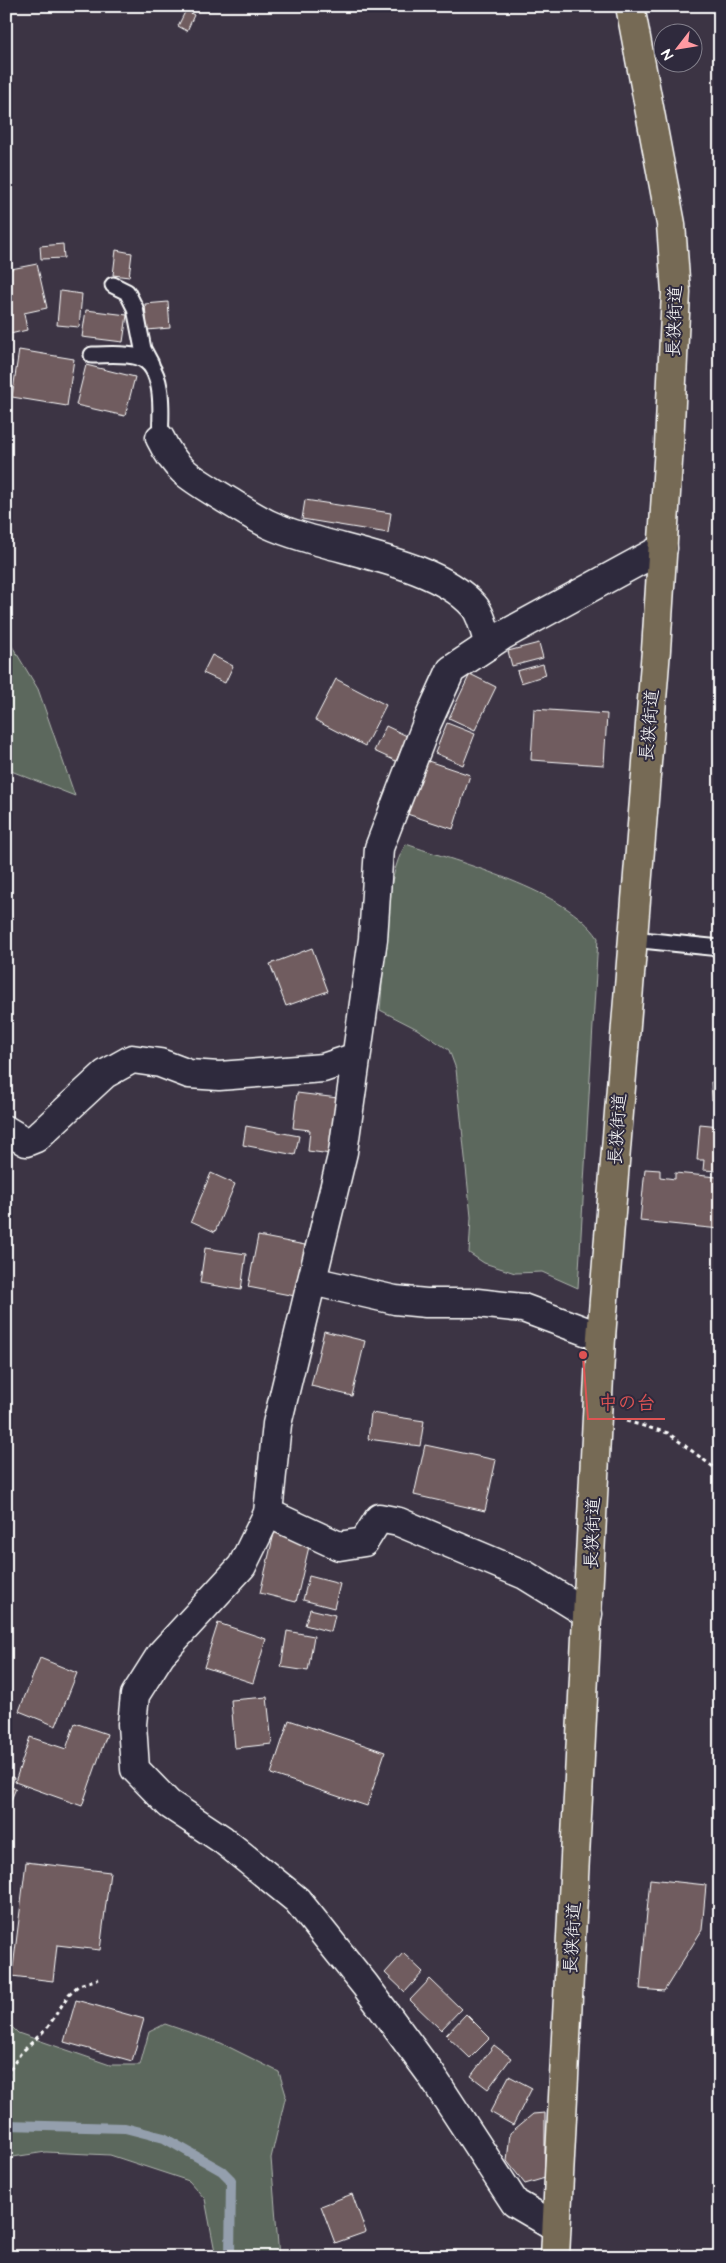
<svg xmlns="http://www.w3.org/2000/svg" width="726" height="2263" font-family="'Architects Daughter','Klee One',sans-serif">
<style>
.green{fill:#5c685d;stroke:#aeb4ae}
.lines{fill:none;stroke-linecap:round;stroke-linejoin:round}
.stream{stroke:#949fad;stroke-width:10}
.building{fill:#705c5e;stroke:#fff}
.lane-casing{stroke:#fff;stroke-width:19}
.street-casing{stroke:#fff;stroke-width:31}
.primary-casing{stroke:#fff;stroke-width:31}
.path{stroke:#fff;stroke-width:3;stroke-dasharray:4 4;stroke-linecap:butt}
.lane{stroke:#2f2a3d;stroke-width:15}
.street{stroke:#2f2a3d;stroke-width:28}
.primary{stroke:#766a54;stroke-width:28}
.labels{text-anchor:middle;stroke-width:4;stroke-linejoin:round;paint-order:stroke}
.street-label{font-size:18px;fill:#fff;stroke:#2f2a3d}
.leader{fill:none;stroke:#de5353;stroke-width:2}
.callout-dot{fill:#de5353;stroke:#2f2a3d;stroke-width:2}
.callout-label{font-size:19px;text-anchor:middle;font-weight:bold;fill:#de5353;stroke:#2f2a3d;stroke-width:4;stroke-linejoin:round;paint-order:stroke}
</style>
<rect width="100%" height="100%" fill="#3c3444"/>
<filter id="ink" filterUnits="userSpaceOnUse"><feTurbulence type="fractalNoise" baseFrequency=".02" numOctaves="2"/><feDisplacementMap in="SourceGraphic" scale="10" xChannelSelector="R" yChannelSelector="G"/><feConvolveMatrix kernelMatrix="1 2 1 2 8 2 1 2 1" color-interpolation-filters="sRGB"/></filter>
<g filter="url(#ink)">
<g class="green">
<polygon points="6,636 38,689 75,796 6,769"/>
<path d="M 406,844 C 460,863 567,890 598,938 L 578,1288 L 542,1272 L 515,1273 L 484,1263 L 469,1253 L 471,1217 L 456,1069 L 449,1050 L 417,1029 L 380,1010 C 385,965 382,881 406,844 Z"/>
<polygon points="6,2021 18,2033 110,2065 140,2065 149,2032 165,2024 221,2043 279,2072 286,2095 271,2158 279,2257 216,2257 205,2199 189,2181 110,2155 46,2152 6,2158"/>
</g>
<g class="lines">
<polyline class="stream" points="6,2125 125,2128 164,2138 222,2171 231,2180 230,2257"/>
</g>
<g class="building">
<polygon points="186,10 194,15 187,31 178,26"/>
<polygon points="63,244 64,258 41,259 40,246"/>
<polygon points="116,250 132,253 129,277 113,275"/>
<polygon points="37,264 47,308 24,313 27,330 6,335 6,270"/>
<polygon points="60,291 82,294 79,327 57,325"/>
<polygon points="168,302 170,328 147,330 145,304"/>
<polygon points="86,310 127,315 123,342 82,337"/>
<polygon points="19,350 74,359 67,406 12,397"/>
<polygon points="6,360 12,361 9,399 6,399"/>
<polygon points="86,365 135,377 125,416 76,405"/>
<polygon points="305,500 391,513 388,533 302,519"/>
<polygon points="539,643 543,658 512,666 508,651"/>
<polygon points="212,655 233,666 225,683 203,673"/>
<polygon points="543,664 546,675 521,683 517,671"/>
<polygon points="470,674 496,687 475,730 449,718"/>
<polygon points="336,679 386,705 365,746 315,720"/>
<polygon points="534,709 607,714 604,765 531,760"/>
<polygon points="447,723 475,734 463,765 435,753"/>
<polygon points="386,726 407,736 396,761 374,751"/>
<polygon points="422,759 470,775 453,829 404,813"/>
<polygon points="312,948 328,991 286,1006 270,964"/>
<polygon points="711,1082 720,1082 720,1100 712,1100"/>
<polygon points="297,1093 338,1098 331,1154 308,1151 310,1130 293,1128"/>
<polygon points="700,1124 720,1126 720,1171 703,1170 704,1160 697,1160"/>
<polygon points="246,1126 299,1136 295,1155 243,1145"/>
<polygon points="645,1169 660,1170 660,1177 675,1179 675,1173 717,1177 716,1187 720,1187 720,1229 640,1221"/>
<polygon points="211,1173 235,1184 215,1232 191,1221"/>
<polygon points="258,1236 305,1245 295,1296 248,1287"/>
<polygon points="205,1248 246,1254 241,1290 200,1283"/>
<polygon points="324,1331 365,1341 352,1396 311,1386"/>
<polygon points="371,1413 424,1421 420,1446 368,1439"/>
<polygon points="425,1445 496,1460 485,1511 414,1495"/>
<polygon points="275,1529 311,1538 296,1602 260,1593"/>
<polygon points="309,1576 340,1584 334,1608 303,1600"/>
<polygon points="310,1609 335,1615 331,1632 305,1625"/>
<polygon points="218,1623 266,1639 253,1683 204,1667"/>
<polygon points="287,1631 314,1636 308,1671 281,1667"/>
<polygon points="40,1658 77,1673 56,1726 19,1711"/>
<polygon points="267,1697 272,1744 235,1748 231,1700"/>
<polygon points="289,1720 385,1752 367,1806 271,1774"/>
<polygon points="75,1723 107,1734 82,1806 15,1782 30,1737 66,1749"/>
<polygon points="6,1775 14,1778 11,1787 16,1788 6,1812"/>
<polygon points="26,1862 110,1872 100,1950 57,1945 53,1981 12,1976"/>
<polygon points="650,1879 706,1885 702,1930 664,1991 640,1989"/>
<polygon points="403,1953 423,1972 405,1992 385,1973"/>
<polygon points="430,1979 461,2009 441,2030 410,2000"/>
<polygon points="76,2000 144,2019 132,2061 64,2042"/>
<polygon points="466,2014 490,2038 470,2058 446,2035"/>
<polygon points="494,2045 511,2058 488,2089 471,2076"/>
<polygon points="509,2076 532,2088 513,2125 490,2112"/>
<polygon points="545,2113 545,2178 525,2184 507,2161 510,2133 533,2114"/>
<polygon points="352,2194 366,2232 335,2243 321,2206"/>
</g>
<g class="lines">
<g class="lane-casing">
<g id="lane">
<polyline points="113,285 127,292 135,308 143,349 151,364"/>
<path d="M 92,355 C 107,355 124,353 138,357 C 166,365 161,416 160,438"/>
<polyline points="632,939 720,948"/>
</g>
</g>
<g class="street-casing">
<g id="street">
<path d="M 160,438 C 176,471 191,478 222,497 C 237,506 252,516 268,524 C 326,551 432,558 474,606 C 482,615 485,634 489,645"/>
<polyline points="6,1130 26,1142 36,1138 105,1074 132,1059 160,1063 189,1074 219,1076 323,1068 356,1057"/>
<polyline points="312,1281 395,1300 426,1303 477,1303 523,1308 601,1337"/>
<polyline points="268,1513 339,1546 364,1542 379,1518 399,1522 525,1575 588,1614"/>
<polyline points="556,2227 515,2203 430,2073 365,1985 297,1900 223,1840 169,1804 135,1769 132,1724 135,1695 161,1654 242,1566 268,1513 277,1424 343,1152 373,939 379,848 427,723 451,670 502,636 663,548"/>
</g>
</g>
<g class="primary-casing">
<polyline id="primary" points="555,2257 601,1337 656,650 669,446 676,292 671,224 630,6"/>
</g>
<g class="path">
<polyline points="626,1421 668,1433 720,1472"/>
<polyline points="6,2085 9,2071 20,2054 48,2027 69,1994 79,1985 98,1979"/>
</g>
<use href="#lane" class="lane"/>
<use href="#street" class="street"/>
<use href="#primary" class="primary"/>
</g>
</g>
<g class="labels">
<g class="street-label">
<text transform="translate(674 321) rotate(-88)" y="6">長狭街道</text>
<text transform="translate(649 725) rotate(-85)" y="6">長狭街道</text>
<text transform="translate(617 1129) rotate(-86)" y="6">長狭街道</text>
<text transform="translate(592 1533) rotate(-88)" y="6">長狭街道</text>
<text transform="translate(572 1938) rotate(-87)" y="6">長狭街道</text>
</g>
</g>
<path class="leader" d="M583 1355L588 1419H665"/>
<circle class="callout-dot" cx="583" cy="1355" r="5"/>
<g class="callout-label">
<text x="627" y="1409">中の台</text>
</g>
<rect width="726" height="2263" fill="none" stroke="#2f2a3d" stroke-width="25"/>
<rect x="12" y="12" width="701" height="2238" fill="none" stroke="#fff" stroke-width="2" filter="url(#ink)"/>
<g transform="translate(678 48) rotate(239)"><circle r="24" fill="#2f2a3d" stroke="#827f8b"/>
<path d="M0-4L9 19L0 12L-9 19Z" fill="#ff9aa2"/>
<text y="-8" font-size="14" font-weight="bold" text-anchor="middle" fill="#ffffff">N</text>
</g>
</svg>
